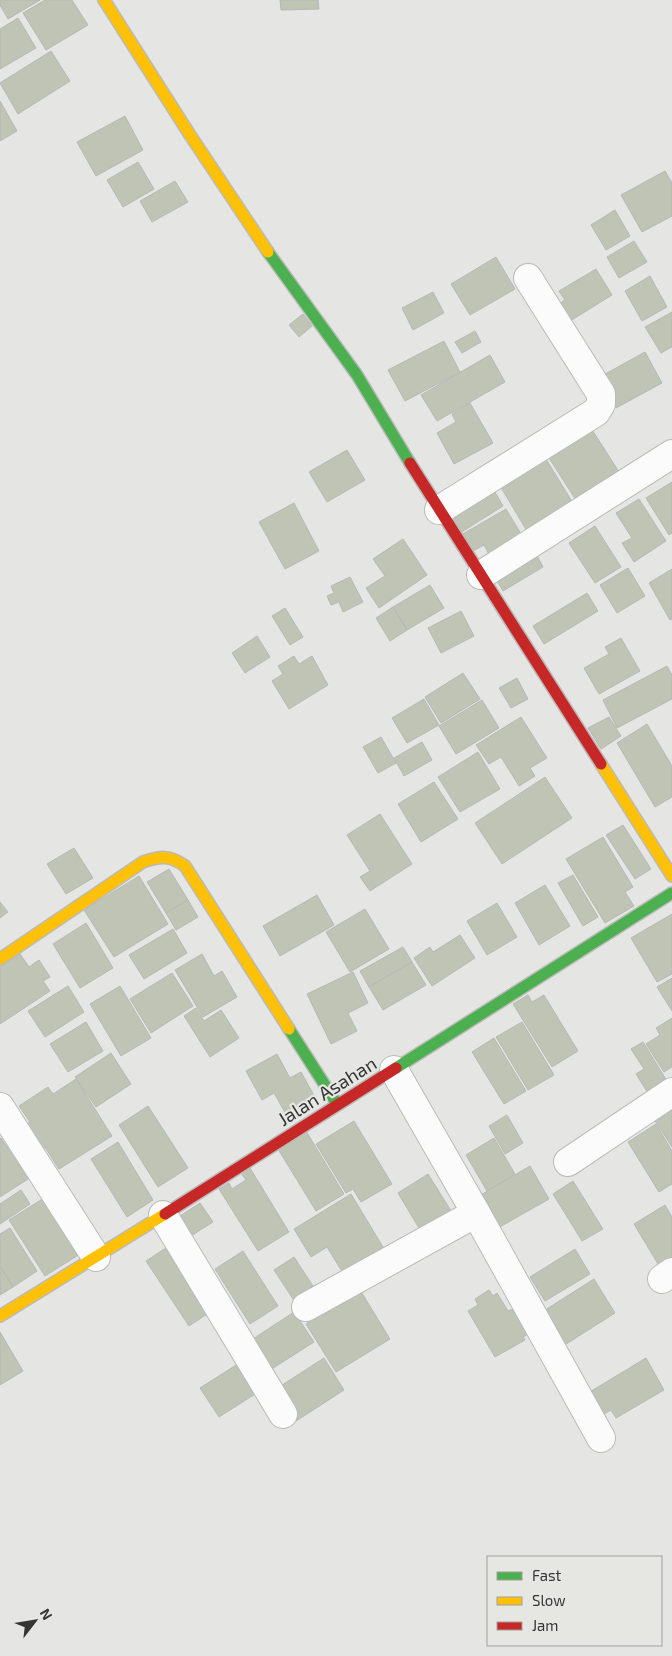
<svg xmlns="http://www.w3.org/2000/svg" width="672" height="1656" font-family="'Exo 2',sans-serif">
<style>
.building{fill:#c0c4b4;stroke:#b7b8b6}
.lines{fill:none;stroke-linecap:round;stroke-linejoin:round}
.street-casing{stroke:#babbb9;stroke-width:30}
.fast-casing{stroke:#babbb9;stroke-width:14}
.slow-casing{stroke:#babbb9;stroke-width:14}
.jam-casing{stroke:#babbb9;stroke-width:14}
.street{stroke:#fbfbfb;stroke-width:28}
.fast{stroke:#4caf50;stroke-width:11}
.slow{stroke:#ffc107;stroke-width:11}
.jam{stroke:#c62828;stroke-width:11}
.labels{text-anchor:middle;stroke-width:4.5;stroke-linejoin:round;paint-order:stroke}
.street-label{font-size:19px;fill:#353534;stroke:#e6e7e3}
</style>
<rect width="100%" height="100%" fill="#e5e6e4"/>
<g class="building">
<polygon points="0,0 40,0 8,19 0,5"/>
<polygon points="45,0 72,0 88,25 46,50 23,13"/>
<polygon points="280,0 318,0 319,9 281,10"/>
<polygon points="18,18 36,48 0,69 0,29"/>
<polygon points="51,51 70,81 18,114 0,83"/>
<polygon points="0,101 17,131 0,141"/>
<polygon points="125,116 143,150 96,176 77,142"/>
<polygon points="138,162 154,189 123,207 107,180"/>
<polygon points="665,171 672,183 672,216 642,232 621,195"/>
<polygon points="175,181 188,202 152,222 140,201"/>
<polygon points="615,210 630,236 606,250 591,225"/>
<polygon points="634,241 647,262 619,278 607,257"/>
<polygon points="496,257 515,289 470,315 451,284"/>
<polygon points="596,269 612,295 562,326 551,309 565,300 559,291"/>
<polygon points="650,276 667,307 642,321 625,291"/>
<polygon points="433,292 444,313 413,330 402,308"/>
<polygon points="672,312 672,347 661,353 645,327"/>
<polygon points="303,314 312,326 299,337 289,325"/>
<polygon points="475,331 481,342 462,353 455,342"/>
<polygon points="444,341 460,372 405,401 388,370"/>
<polygon points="645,352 662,383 616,408 598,378"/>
<polygon points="490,355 505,382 437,421 421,395"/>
<polygon points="470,403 493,443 454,464 437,433 456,422 452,414"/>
<polygon points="587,422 619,472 576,500 549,458 563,450 558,442"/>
<polygon points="347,450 365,480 327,502 309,472"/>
<polygon points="541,451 573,503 527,531 496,479"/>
<polygon points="489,482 503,506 460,533 445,509"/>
<polygon points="672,482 672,533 669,535 646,498"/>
<polygon points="639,499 666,541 634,562 622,543 632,538 616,513"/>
<polygon points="294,503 319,551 285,569 259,522"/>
<polygon points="506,509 523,537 490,556 484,545 471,552 461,535"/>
<polygon points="595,526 621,567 595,583 569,543"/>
<polygon points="403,539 427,575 379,608 366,588 385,576 373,559"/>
<polygon points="534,550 543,567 503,591 493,574"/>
<polygon points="628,568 645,596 617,613 600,585"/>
<polygon points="672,569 672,619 670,620 649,583"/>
<polygon points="350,577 363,602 343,612 339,602 331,605 327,596 334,593 331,586"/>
<polygon points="430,585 444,608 407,630 393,607"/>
<polygon points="587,593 598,611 544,644 533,626"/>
<polygon points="393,607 407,630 390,641 376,618"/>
<polygon points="285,608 303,637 290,645 272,616"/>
<polygon points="461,611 474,636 441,653 428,628"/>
<polygon points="257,636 270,657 245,673 232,653"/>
<polygon points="621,638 640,671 599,694 584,668 609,654 605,647"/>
<polygon points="294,656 299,664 312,656 328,685 289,709 272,681 283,674 278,666"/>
<polygon points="667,666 672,675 672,699 617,728 603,700"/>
<polygon points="463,673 480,699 441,723 425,697"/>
<polygon points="517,678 528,699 511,708 499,688"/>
<polygon points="424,699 439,725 407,743 392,718"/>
<polygon points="482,700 499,728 456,754 439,726"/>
<polygon points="521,717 547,758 530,768 535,776 519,786 501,757 489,764 476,745"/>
<polygon points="609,717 621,736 601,749 588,728"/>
<polygon points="647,724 672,766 672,797 655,807 617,743"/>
<polygon points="381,737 396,763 378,773 363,747"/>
<polygon points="422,742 432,760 404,776 394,758"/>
<polygon points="478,752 500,789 460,812 438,777"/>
<polygon points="545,777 572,818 502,864 475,823"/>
<polygon points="434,782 458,819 421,842 398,804"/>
<polygon points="380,814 412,864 370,891 360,877 370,871 347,835"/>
<polygon points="623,825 651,869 635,879 606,835"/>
<polygon points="603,837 633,887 625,892 634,906 605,923 566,859"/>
<polygon points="74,848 93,878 66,894 47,864"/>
<polygon points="169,869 188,900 166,913 147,882"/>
<polygon points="573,875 598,917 583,926 558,883"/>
<polygon points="139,876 168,924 114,957 84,910"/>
<polygon points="545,885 570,926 539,945 515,903"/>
<polygon points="317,895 334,925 280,956 263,926"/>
<polygon points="188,900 198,917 176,930 166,913"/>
<polygon points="0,902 8,912 0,918"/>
<polygon points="497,903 517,937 487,955 467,921"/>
<polygon points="365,909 389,949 350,972 326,932"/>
<polygon points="672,914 672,974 657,982 631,938"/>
<polygon points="86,923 113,968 80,988 53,944"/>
<polygon points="173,929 187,953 144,979 129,955"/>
<polygon points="460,935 475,958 432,986 414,958 430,947 433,952"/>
<polygon points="403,947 412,962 369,987 360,971"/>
<polygon points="20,954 29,967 39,960 50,977 43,981 50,991 0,1024 0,967"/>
<polygon points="202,954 214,976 222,971 237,997 203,1017 175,970"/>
<polygon points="412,962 426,985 383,1010 369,987"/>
<polygon points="353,972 368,1003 348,1013 357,1031 331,1044 307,994"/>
<polygon points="172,973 193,1006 151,1033 130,999"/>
<polygon points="672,978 672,1011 657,987"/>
<polygon points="68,986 84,1012 45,1037 28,1011"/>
<polygon points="120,986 151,1038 121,1056 90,1004"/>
<polygon points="528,995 532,1002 544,995 578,1051 552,1067 513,1004"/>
<polygon points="196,1008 204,1021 221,1010 239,1038 210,1057 184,1016"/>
<polygon points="672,1018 672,1067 664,1072 646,1044 660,1035 656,1028"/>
<polygon points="86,1022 103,1051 68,1072 50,1044"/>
<polygon points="522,1022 554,1075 528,1090 496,1037"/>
<polygon points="494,1038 526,1091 504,1104 472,1052"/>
<polygon points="643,1042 670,1086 651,1098 636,1074 644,1069 631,1049"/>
<polygon points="111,1053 131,1084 96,1107 75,1077"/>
<polygon points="277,1054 290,1078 301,1072 316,1099 287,1116 274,1093 262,1100 246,1071"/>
<polygon points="76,1079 112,1136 59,1169 45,1147 37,1153 21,1128 30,1122 19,1106 48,1087 53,1094"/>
<polygon points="672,1104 672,1147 652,1116"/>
<polygon points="148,1106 188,1168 158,1187 119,1125"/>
<polygon points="507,1115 523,1143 505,1154 489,1126"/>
<polygon points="354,1121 392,1184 361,1202 353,1189 346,1193 316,1144"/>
<polygon points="656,1124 672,1151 672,1184 659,1192 628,1142"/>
<polygon points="306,1131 344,1194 316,1211 278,1149"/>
<polygon points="1,1138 28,1179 0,1197 0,1139"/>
<polygon points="494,1138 515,1174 487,1191 466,1155"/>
<polygon points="118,1142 153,1200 127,1217 91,1159"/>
<polygon points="530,1166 549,1199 498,1228 479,1196"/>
<polygon points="250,1168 289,1232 258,1251 219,1189 229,1183 232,1189 246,1180 241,1173"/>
<polygon points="428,1174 453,1214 422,1233 398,1193"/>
<polygon points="573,1181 603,1229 582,1241 553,1194"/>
<polygon points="21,1190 30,1204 0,1224 0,1204"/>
<polygon points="351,1194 383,1247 343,1273 327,1247 311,1257 294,1229"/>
<polygon points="44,1198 80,1254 45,1276 9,1220"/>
<polygon points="200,1203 213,1222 186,1239 174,1220"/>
<polygon points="665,1205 672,1217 672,1269 664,1274 634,1224"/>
<polygon points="10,1228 37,1271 13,1287 0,1266 0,1234"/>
<polygon points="172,1244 215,1309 189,1326 146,1261"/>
<polygon points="575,1249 590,1274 545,1301 530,1277"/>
<polygon points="243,1251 278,1306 250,1324 215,1269"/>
<polygon points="294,1257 313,1286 293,1299 274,1270"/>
<polygon points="0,1266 13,1287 0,1295"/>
<polygon points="594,1279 615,1313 563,1346 542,1312"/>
<polygon points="360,1290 390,1339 336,1372 306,1324"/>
<polygon points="489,1290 493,1296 497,1293 508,1311 513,1309 528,1334 523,1337 525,1340 495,1357 468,1311 478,1305 475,1299"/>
<polygon points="294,1312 314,1342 270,1370 250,1341"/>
<polygon points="0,1332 23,1371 0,1385"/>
<polygon points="324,1358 344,1390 296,1421 276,1389"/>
<polygon points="646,1358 664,1390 616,1418 611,1410 602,1415 588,1393"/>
<polygon points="244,1360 263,1389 219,1417 200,1388"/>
</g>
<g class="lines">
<g class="street-casing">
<g id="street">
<polyline points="439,510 596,412 601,404 601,394 528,278"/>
<polyline points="481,575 672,454"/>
<polyline points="394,1070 476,1213 601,1438"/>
<polyline points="0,1107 96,1257"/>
<polyline points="568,1162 672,1092"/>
<polyline points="163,1215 283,1414"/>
<polyline points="662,1279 672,1272"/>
<polyline points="306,1307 476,1213"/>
</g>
</g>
<g class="fast-casing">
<g id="fast">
<polyline points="268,252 357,375 410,463"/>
<polyline points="289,1029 337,1104"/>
<polyline points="396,1068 672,893"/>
</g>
</g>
<g class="slow-casing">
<g id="slow">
<polyline points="104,0 190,135 268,252"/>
<polyline points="601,764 672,876"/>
<path d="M 0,959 L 143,862 C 160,856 170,855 185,866 L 289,1029"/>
<polyline points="0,1316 165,1214"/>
</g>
</g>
<g class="jam-casing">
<g id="jam">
<polyline points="410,463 601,764"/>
<polyline points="165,1214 396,1068"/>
</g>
</g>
<use href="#street" class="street"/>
<use href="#fast" class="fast"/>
<use href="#slow" class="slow"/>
<use href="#jam" class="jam"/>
</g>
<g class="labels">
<g class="street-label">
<text transform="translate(327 1091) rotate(-32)" y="7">Jalan Asahan</text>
</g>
</g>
<rect x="487" y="1556" width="175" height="90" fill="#e6e7e3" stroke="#9fa09d"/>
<rect x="497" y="1572" width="25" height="8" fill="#4caf50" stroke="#9fa09d"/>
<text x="532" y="1581" font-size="15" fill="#353534">Fast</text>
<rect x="497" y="1597" width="25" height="8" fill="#ffc107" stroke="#9fa09d"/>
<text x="532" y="1606" font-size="15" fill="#353534">Slow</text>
<rect x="497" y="1622" width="25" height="8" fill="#c62828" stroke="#9fa09d"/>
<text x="532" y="1631" font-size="15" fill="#353534">Jam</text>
<g transform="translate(35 1621) rotate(59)" stroke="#e6e7e3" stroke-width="4" paint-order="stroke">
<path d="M0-4L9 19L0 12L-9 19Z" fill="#353534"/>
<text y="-8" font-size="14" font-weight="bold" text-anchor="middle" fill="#353534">N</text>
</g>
</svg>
